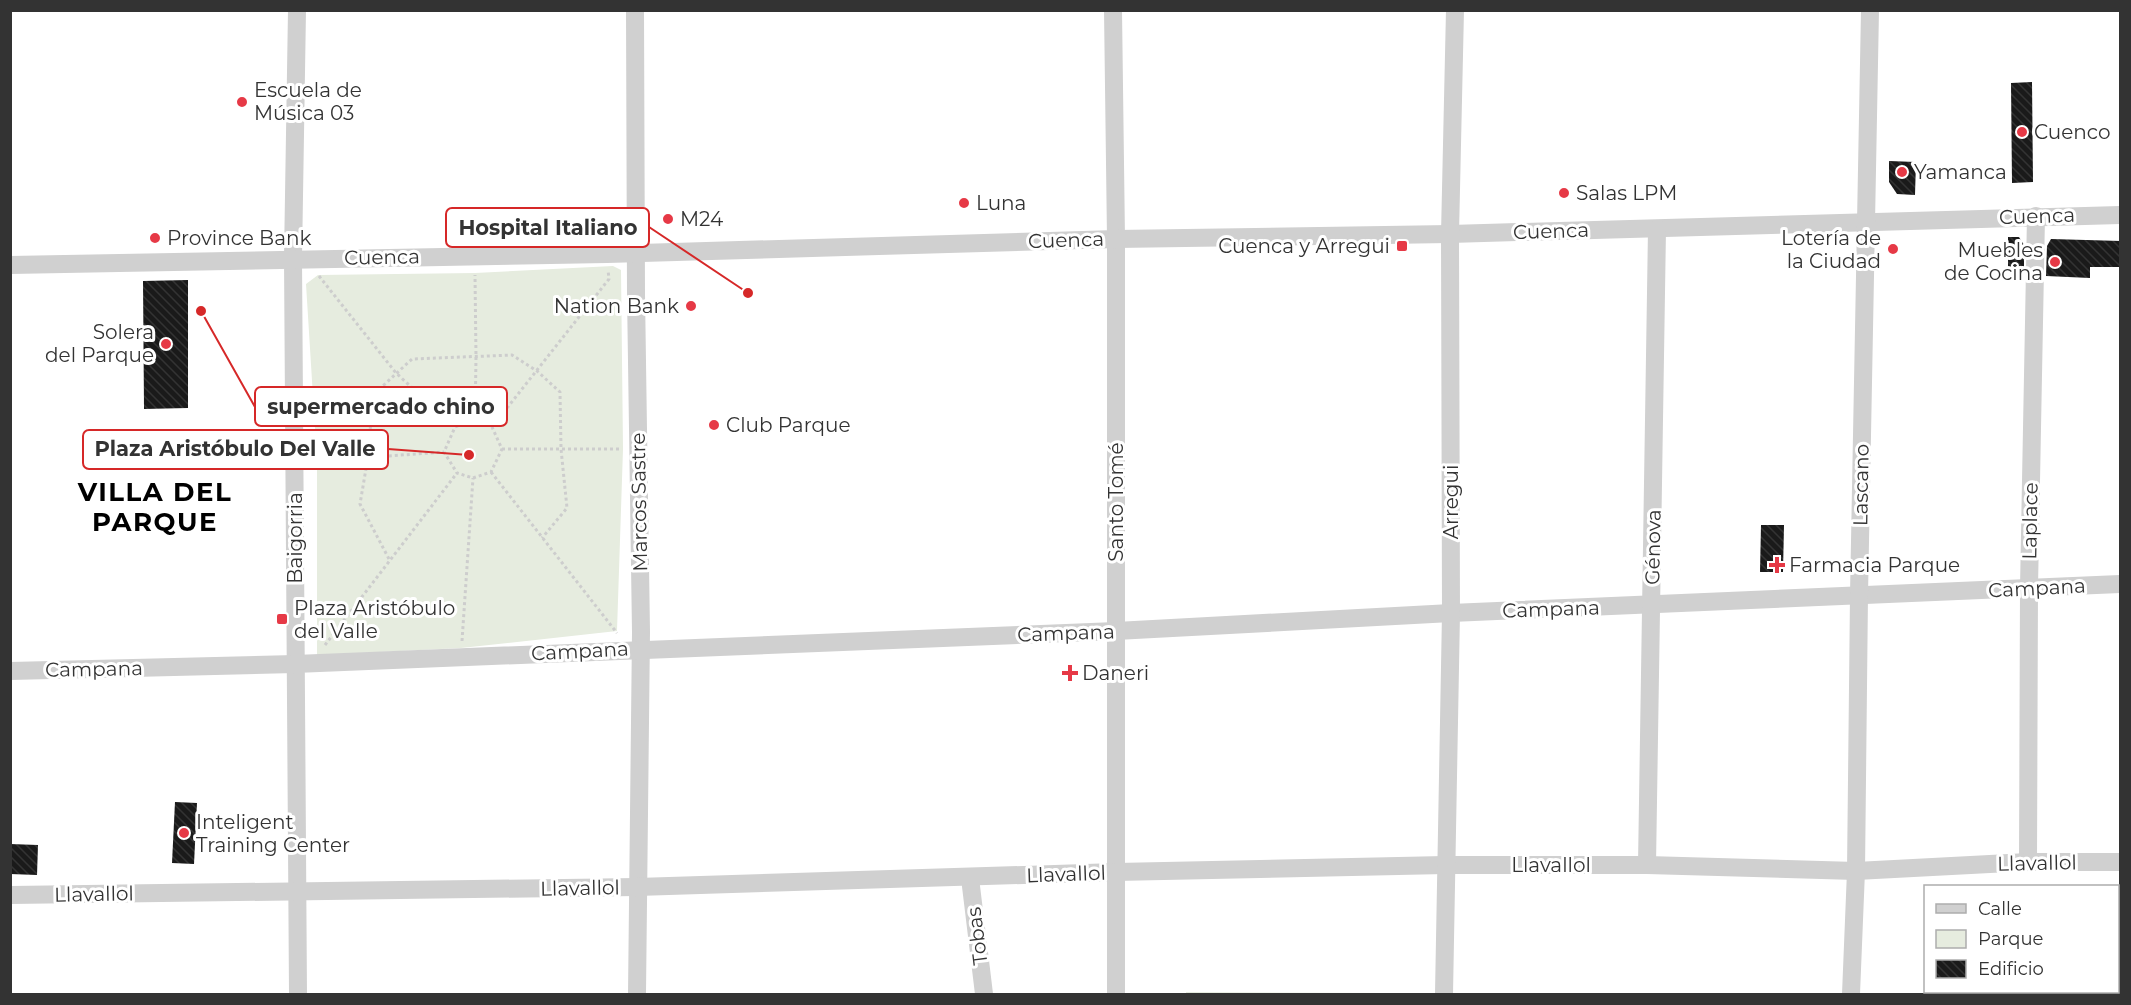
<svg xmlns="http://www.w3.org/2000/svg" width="2131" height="1005" font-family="Montserrat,sans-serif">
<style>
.park{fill:#e6ecdf}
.building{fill:url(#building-back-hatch)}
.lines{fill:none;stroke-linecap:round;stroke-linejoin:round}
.path{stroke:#cdcdcd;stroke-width:3;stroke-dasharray:3 3;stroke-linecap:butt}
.minor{stroke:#d0d0d0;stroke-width:18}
.poi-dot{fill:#e63946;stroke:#fff;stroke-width:2}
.labels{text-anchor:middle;stroke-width:6;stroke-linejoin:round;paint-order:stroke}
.poi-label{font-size:20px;fill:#333;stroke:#fff;text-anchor:start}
.street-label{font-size:20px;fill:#333;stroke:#fff}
.district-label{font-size:26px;font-weight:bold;letter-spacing:1.5px;fill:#000;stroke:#fff}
.leader{fill:none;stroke:#d62828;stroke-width:2}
.callout-dot{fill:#d62828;stroke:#fff;stroke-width:2}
.callout{fill:#fff;stroke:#d62828;stroke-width:2}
.callout-label{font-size:21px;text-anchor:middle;font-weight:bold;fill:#333}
</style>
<defs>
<pattern id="building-back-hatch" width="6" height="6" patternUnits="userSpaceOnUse" patternTransform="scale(1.5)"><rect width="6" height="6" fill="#1a1a1a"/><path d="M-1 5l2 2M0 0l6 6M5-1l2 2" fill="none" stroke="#333"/></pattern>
</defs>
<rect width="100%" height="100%" fill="#fff"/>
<g class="park">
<polygon points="613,266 621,270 623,449 617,631 461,648 317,655 317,461 306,284 318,275 475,273"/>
<polygon points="1186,992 1385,993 1186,994"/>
</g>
<g class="building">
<polygon points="2032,82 2033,182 2012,183 2011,83"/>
<polygon points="1889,161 1916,162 1915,195 1897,194 1889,182"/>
<polygon points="2008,237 2019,237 2024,245 2024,268 2008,268"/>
<polygon points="2051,239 2121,241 2120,267 2090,267 2090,278 2046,276 2047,246"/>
<polygon points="188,280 188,408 144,409 143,281"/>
<polygon points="1761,525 1784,525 1783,572 1760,572"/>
<polygon points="175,802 197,803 194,864 172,863"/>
<polygon points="10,844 38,845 37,875 10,874"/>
</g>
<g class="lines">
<g class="path">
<polyline points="319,276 396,373 455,427"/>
<polygon points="475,420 492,427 502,449 491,472 473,478 457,473 444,452 455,427"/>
<polyline points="475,420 476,357 475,275"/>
<polyline points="492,427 609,279 608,270"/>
<polyline points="502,449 621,449"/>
<polyline points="317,461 444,452"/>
<polyline points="491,472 617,633"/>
<polyline points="389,559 360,504 368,457 373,395 412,359 512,355 537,371 560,392 561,449 567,508 542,538"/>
<polyline points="462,641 473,478"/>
<polyline points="325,645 457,473"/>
</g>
<g class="minor">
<polyline points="297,10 293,258 298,994"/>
<polyline points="635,10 636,294 641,632 637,994"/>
<polyline points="1113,10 1116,239 1116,994"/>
<polyline points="10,265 607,254 1116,239 1450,234 2120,215"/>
<polyline points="10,671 295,664 1116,631 1451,613 2120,584"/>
<polyline points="2028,862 2029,588 2036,216"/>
<polyline points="1647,865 1657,229"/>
<polyline points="970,878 984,994"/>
<polyline points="10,895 637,887 1116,872 1445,865 1647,865 1856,871 2028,862 2120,862"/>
<polyline points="1444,994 1451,613 1450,234 1455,10"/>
<polyline points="1851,994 1856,871 1859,595 1870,10"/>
</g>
</g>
<g class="poi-dot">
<circle cx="242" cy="102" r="6"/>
<circle cx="2022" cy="132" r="6"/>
<circle cx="1902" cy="172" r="6"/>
<circle cx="1564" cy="193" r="6"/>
<circle cx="964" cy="203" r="6"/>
<circle cx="668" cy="219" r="6"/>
<circle cx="155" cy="238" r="6"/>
<rect x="1396" y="240" width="12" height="12" rx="3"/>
<circle cx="1893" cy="249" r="6"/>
<circle cx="2055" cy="262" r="6"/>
<circle cx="691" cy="306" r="6"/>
<circle cx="166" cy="344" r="6"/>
<circle cx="714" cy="425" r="6"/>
<path d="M1774 556h6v6h6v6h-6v6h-6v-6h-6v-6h6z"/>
<rect x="276" y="613" width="12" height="12" rx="3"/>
<path d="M1067 664h6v6h6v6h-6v6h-6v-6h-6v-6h6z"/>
<circle cx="184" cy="833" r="6"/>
</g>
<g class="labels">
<g class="poi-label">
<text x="254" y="97">Escuela de<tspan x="254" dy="23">Música 03</tspan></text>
<text x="2034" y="139">Cuenco</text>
<text x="1914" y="179">Yamanca</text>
<text x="1576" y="200">Salas LPM</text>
<text x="976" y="210">Luna</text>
<text x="680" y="226">M24</text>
<text x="167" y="245">Province Bank</text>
<text x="1881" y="245" text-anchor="end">Lotería de<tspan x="1881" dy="23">la Ciudad</tspan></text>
<text x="1390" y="253" text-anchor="end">Cuenca y Arregui</text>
<text x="2043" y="257" text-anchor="end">Muebles<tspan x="2043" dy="23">de Cocina</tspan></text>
<text x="679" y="313" text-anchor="end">Nation Bank</text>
<text x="154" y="339" text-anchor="end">Solera<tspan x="154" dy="23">del Parque</tspan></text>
<text x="726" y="432">Club Parque</text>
<text x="1789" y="572">Farmacia Parque</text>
<text x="294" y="615">Plaza Aristóbulo<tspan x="294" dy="23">del Valle</tspan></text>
<text x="1082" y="680">Daneri</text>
<text x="196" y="829">Inteligent<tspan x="196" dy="23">Training Center</tspan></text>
</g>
<g class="street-label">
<text transform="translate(2037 216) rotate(-2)" y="7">Cuenca</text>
<text transform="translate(1551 231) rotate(-2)" y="7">Cuenca</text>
<text transform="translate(1066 240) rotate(-2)" y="7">Cuenca</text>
<text transform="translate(382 257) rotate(-1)" y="7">Cuenca</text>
<text transform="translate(1861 485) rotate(-89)" y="7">Lascano</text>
<text transform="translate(639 502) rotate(-91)" y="7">Marcos Sastre</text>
<text transform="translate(1116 502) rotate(-90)" y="7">Santo Tomé</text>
<text transform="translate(1451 502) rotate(-90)" y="7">Arregui</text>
<text transform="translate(2030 521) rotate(-89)" y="7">Laplace</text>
<text transform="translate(295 538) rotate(-90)" y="7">Baigorria</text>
<text transform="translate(1653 547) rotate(-89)" y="7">Génova</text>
<text transform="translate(2037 588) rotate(-3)" y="7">Campana</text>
<text transform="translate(1551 609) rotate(-2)" y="7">Campana</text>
<text transform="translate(1066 633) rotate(-2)" y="7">Campana</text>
<text transform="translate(580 651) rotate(-3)" y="7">Campana</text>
<text transform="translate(94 669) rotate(-1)" y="7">Campana</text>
<text transform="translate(2037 863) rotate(-1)" y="7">Llavallol</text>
<text x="1551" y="872">Llavallol</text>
<text transform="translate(1066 874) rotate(-2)" y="7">Llavallol</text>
<text transform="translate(580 888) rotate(-1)" y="7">Llavallol</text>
<text transform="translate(94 894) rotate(-1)" y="7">Llavallol</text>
<text transform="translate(977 936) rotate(-97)" y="7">Tobas</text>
</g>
<g class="district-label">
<text x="155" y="501">VILLA DEL<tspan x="155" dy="30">PARQUE</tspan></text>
</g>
</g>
<path class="leader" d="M748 293L649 227M201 311L255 407M469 455L388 449"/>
<g class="callout-dot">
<circle cx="748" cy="293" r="6"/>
<circle cx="201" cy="311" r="6"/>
<circle cx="469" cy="455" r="6"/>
</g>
<g class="callout">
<rect x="446" y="208" width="203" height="39" rx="6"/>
<rect x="255" y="387" width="252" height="39" rx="6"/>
<rect x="83" y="430" width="305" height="39" rx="6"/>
</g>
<g class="callout-label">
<text x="548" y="235">Hospital Italiano</text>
<text x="381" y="414">supermercado chino</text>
<text x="235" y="456">Plaza Aristóbulo Del Valle</text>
</g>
<rect width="2131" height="1005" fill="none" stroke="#333333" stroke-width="24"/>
<rect x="1924" y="885" width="195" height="108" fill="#ffffff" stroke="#adadad" stroke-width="1.5"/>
<rect x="1936" y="904" width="30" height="9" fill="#d0d0d0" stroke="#adadad" stroke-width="1.5"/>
<text x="1978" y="915" font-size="18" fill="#333333">Calle</text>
<rect x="1936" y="930" width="30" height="18" fill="#e6ecdf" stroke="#adadad" stroke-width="1.5"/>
<text x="1978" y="945" font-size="18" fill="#333333">Parque</text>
<rect x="1936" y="960" width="30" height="18" fill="url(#building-back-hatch)" stroke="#adadad" stroke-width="1.5"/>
<text x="1978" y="975" font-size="18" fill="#333333">Edificio</text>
</svg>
